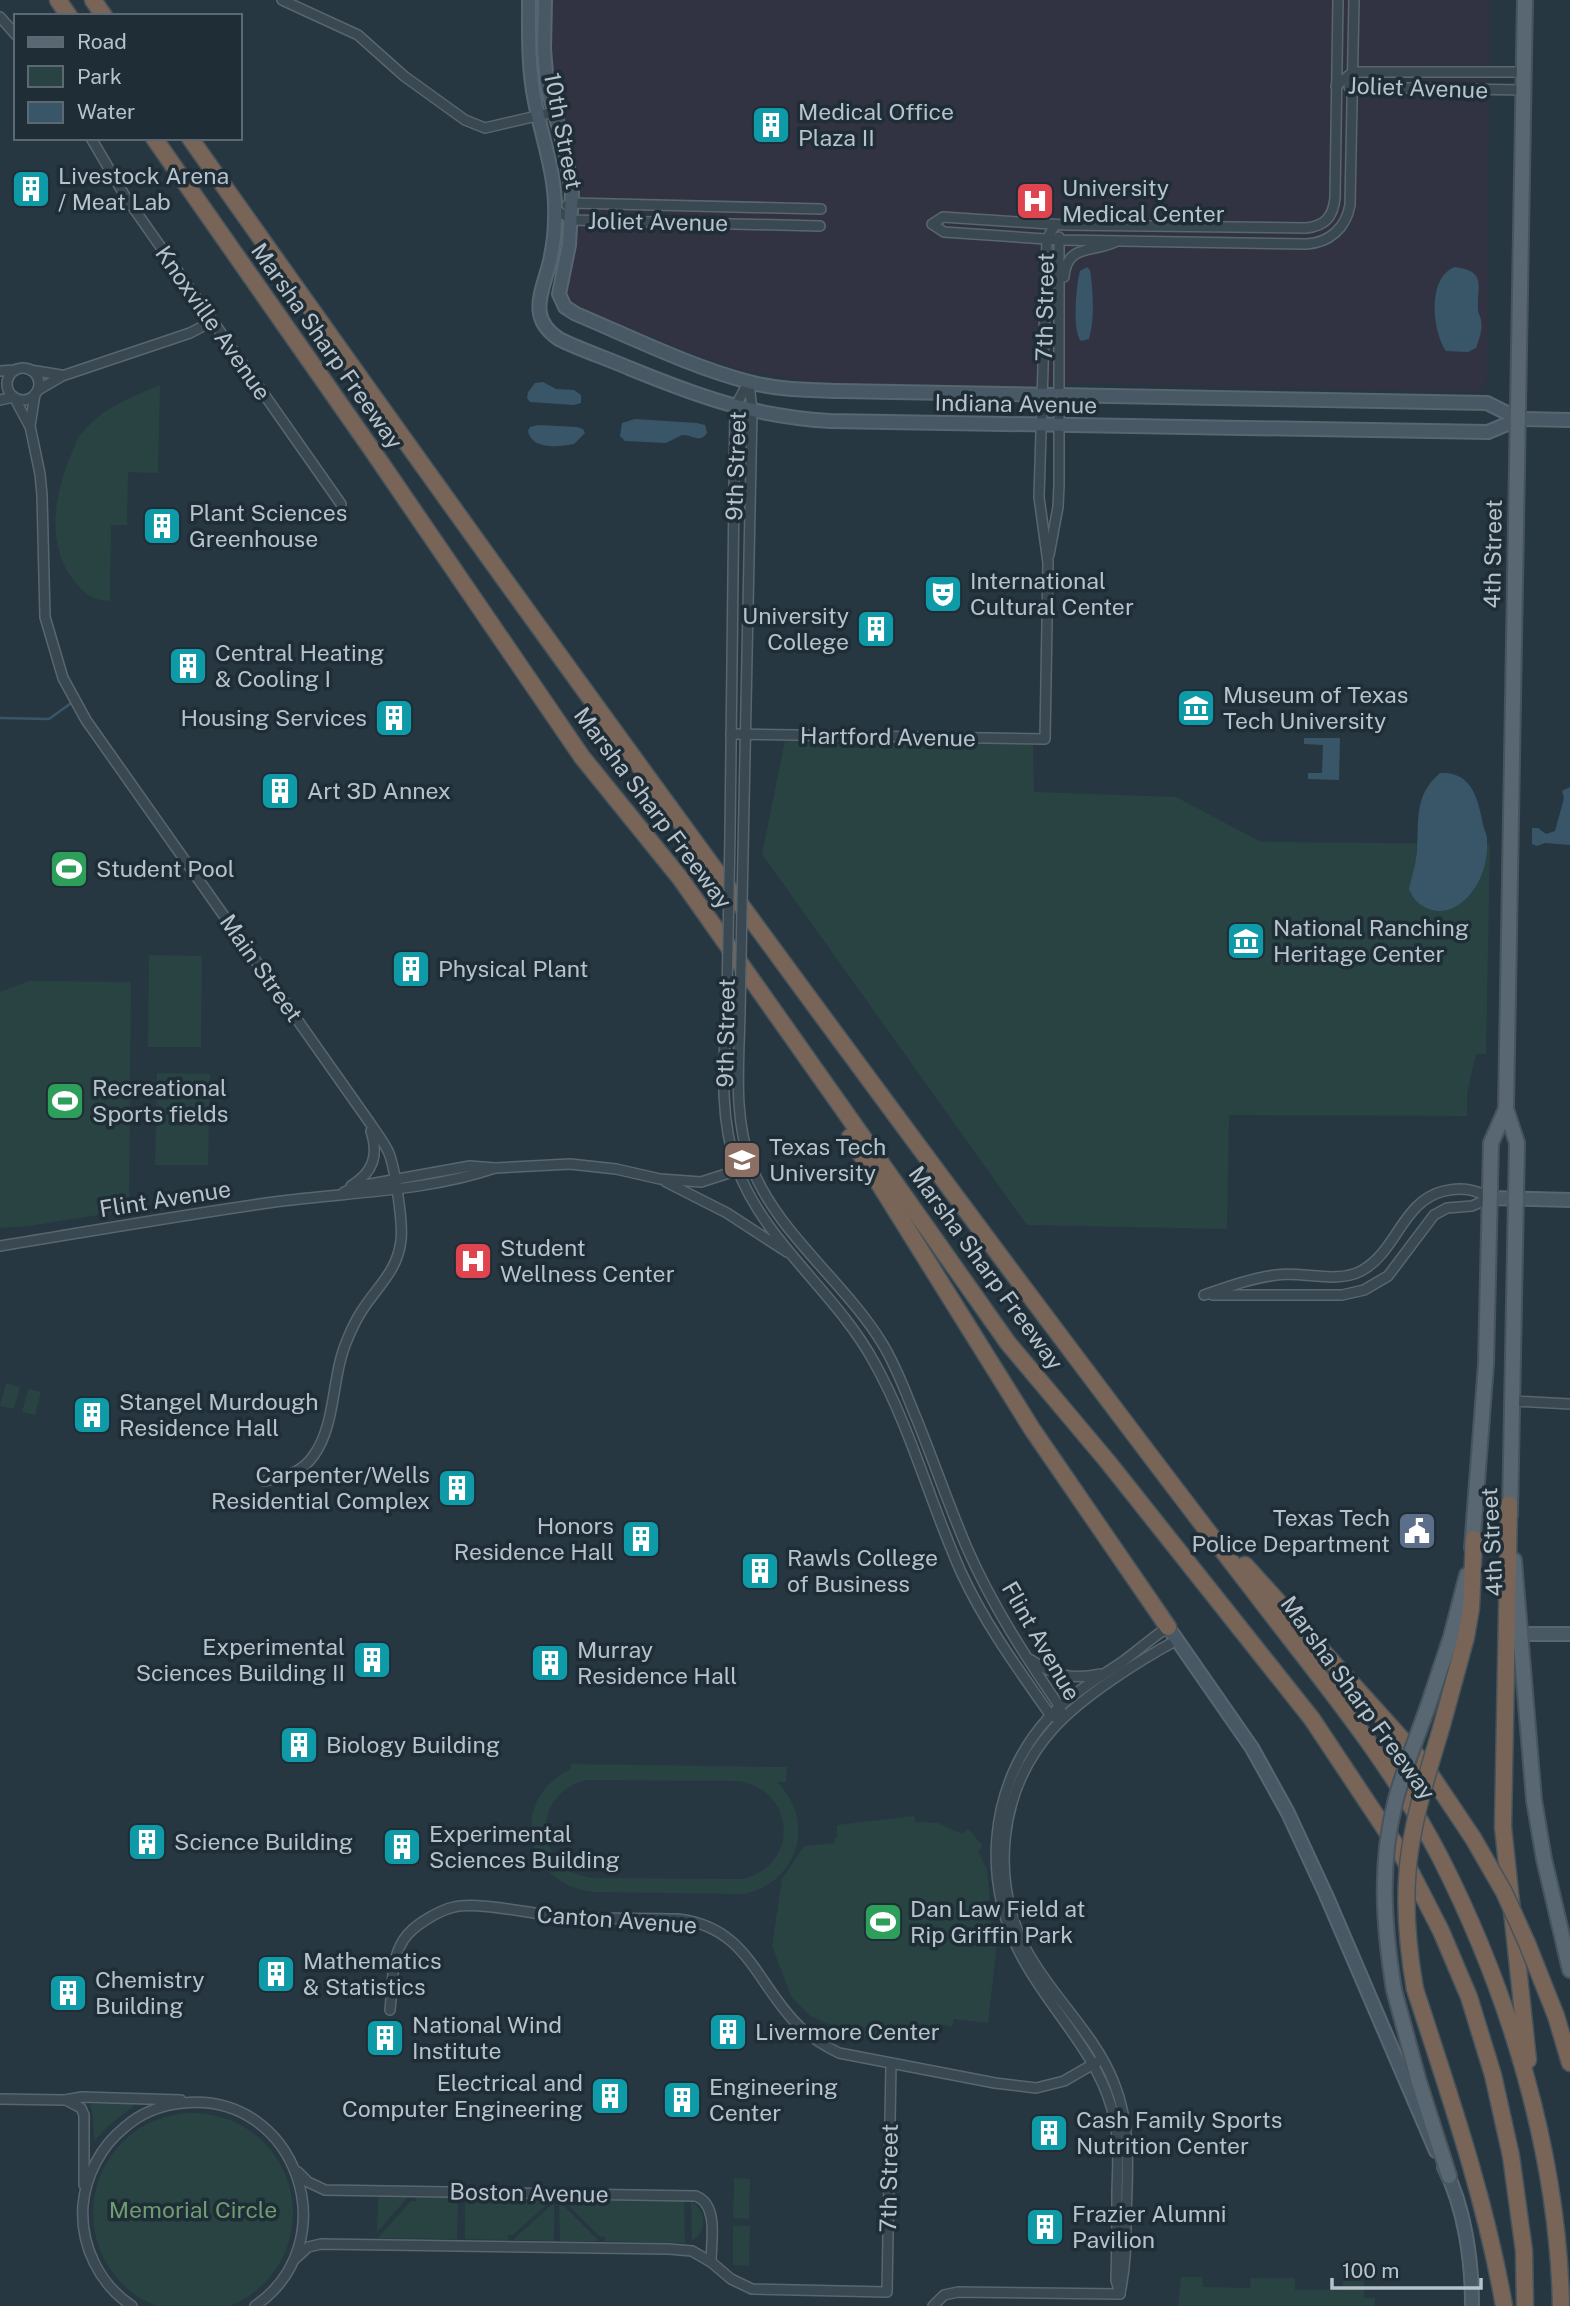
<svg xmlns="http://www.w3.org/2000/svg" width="1570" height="2306" font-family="'Public Sans',sans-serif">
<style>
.medical{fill:#323342}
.green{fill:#284341;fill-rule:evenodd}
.water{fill:#395669}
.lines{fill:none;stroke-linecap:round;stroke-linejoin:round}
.stream{stroke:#395669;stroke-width:2.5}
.street-casing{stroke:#58666f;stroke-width:12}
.secondary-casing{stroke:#58666f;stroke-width:16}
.primary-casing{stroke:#47545e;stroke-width:18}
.highway-casing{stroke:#45535c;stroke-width:19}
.street{stroke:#3a4852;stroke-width:9}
.secondary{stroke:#485865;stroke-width:12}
.primary{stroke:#586772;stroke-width:14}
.highway{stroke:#786557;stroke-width:16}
.street-bridge-casing{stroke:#58666f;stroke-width:12;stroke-linecap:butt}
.primary-bridge-casing{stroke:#47545e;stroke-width:18;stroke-linecap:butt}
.highway-bridge-casing{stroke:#45535c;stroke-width:19;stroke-linecap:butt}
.street-bridge{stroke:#3a4852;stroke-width:9}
.primary-bridge{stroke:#586772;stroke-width:14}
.highway-bridge{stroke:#786557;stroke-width:16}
.labels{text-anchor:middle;stroke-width:7;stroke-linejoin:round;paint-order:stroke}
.street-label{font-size:23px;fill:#b7c3cc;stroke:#1f2d37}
.poi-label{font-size:23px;fill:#b7c3cc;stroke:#1f2d37;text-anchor:start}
.park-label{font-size:23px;fill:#6d9d70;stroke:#1f2d37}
</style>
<rect width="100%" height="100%" fill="#263742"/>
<polygon class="medical" points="551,0 1490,0 1487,381 1485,388 1478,392 1081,384 1028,387 819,383 745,371 709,360 583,310 568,301 565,293 577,241 582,211 581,191 553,87 551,62"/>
<g class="green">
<path d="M 160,385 L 158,473 L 128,472 L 127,525 L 111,525 L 110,601 C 92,600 85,594 74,581 C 46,545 54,497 70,457 C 73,451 75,443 79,437 C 99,409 129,398 160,385 Z"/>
<polygon points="785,740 1033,743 1034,792 1176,797 1261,842 1490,844 1486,1054 1476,1054 1467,1093 1467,1116 1229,1115 1227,1229 1027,1225 762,854"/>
<polygon points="149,955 202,956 201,1047 148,1047"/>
<polygon points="29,981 131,982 129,1210 29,1226 0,1228 0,992"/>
<polygon points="157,1073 210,1074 208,1165 155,1165"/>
<polygon points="6,1383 20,1387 14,1409 0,1406"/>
<polygon points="28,1389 41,1392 35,1415 22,1412"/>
<path d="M 571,1764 L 787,1767 L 786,1782 L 777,1782 C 817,1822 798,1882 744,1894 L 594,1892 C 524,1885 507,1799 571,1769 ZM 587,1780 L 736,1781 C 796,1787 801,1866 742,1879 L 594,1878 C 533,1872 529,1793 587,1780 Z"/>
<polygon points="914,1816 915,1822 938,1823 962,1834 968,1829 983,1846 978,1851 987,1870 990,1900 985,1901 997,1943 988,2023 954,2019 952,2027 937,2024 927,2030 859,2037 810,2016 792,1998 772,1946 782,1879 804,1846 835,1843 834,1838 837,1837 837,1825"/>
<polygon points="90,2104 131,2104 134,2106 108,2126 94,2141 93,2117"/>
<circle cx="193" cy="2213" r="100"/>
<polygon points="734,2178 750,2179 749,2219 733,2218"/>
<polygon points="378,2195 409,2196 377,2232"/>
<polygon points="415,2195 458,2196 457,2239 378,2238 411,2201 416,2201"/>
<polygon points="465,2197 554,2198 513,2235 508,2235 508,2240 465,2239"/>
<polygon points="561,2198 684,2200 685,2243 605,2241 605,2237 599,2236"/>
<path d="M 691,2201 C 707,2211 708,2231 692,2241 Z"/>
<polygon points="554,2203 554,2241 514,2240 514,2239"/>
<polygon points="559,2203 561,2203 599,2241 560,2241"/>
<polygon points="733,2226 750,2226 749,2266 733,2265"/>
<polygon points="1181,2277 1202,2277 1203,2287 1250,2288 1251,2278 1295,2278 1295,2290 1342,2290 1343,2281 1364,2281 1364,2298 1375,2298 1375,2306 1178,2306"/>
</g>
<g class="water">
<path d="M 1087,267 L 1090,270 C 1093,291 1095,317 1089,339 L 1081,341 C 1072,332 1076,285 1080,271 Z"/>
<path d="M 1455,267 C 1487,271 1477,286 1478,309 C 1478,314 1480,315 1481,320 C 1483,330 1479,339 1476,348 L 1468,352 L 1446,351 C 1432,330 1427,277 1455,267 Z"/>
<polygon points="543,382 556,389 574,390 581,395 581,403 574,405 530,402 527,398 528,392 535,383"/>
<path d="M 635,419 L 697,423 L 705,425 L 707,433 C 700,444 692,434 682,435 L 666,443 L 625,441 L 620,436 L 622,423 Z"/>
<path d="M 538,425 L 577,427 L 583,429 L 585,433 L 574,444 C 558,447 532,450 528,431 L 530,427 Z"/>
<polygon points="1304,738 1340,738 1339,780 1308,779 1308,773 1322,773 1323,745 1304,744"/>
<path d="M 1440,773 C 1472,771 1478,799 1483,824 C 1484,830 1487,834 1487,839 C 1489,866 1477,896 1453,908 C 1446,911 1439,912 1432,910 C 1420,906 1414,901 1409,889 C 1412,876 1416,864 1417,851 C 1419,820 1414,795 1440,773 Z"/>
<polygon points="1570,787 1570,845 1545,843 1537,846 1532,844 1532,828 1538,828 1546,834 1555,831 1564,798 1562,791"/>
</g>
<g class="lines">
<polyline class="stream" points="0,718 49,719 74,701"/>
<g class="street-casing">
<g id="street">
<polyline points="282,0 358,35 404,76 465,120 485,128 554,112"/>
<path d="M 1338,0 L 1335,198 C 1333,217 1325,226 1306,228 L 1065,225 L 943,217 L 932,224 L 944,232 L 1060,240 L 1306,244 C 1329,243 1346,228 1350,205 L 1354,0"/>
<polyline points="0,17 16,35"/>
<polyline points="1336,86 1353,72 1523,72"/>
<polyline points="1349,87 1523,90"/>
<polyline points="91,138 125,196 341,504"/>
<polyline points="567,205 572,203 821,209"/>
<polyline points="556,210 572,220 820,226"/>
<path d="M 1064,277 C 1067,243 1093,253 1115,242"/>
<circle cx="23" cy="384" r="16"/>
<polyline points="30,370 61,375"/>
<polyline points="0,371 15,370"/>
<polyline points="38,390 62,376 190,333 211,322"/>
<path d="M 35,394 L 30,426 L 40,474 L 42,495 L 45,617 L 63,678 L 86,720 L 370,1123 C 376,1132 383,1141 388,1151 C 395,1166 403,1223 401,1240 C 398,1270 378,1286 363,1309 C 357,1318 352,1328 348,1338 C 331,1375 337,1422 314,1455 C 302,1473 285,1477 264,1481"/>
<polyline points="0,400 14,397 29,425"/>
<polyline points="1049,555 1058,507 1059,485 1059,237"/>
<polyline points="731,734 1045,739 1048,563 1039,497 1047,239 1055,225"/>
<polyline points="730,834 735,407 748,383"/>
<polyline points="743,853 752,411 749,382"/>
<path d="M 727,994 C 725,1051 717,1113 737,1168 C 765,1243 836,1292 874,1362 C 911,1428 930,1503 961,1572 C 985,1624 1018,1669 1051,1716 L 1062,1719"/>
<path d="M 740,1013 C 739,1064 733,1116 751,1165 C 775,1231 845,1282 882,1343 C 897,1367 906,1394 917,1420 C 934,1462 949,1506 967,1548 C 992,1605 1025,1656 1060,1707 L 1062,1719"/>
<polyline points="666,1182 727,1213 787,1252"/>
<path d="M 351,1186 C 373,1173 379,1155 371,1131"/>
<polyline points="344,1192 359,1186 470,1166 495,1168 570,1164 616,1169 660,1179 701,1182 751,1166"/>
<path d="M 0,1246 C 91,1231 183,1215 274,1202 C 348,1192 424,1192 495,1168"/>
<path d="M 1204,1295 C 1227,1287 1252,1278 1276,1275 C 1303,1271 1336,1284 1361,1271 C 1397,1252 1402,1201 1444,1191 C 1463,1187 1474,1189 1490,1198"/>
<polyline points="1212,1295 1342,1295 1364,1290 1388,1276 1434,1215 1447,1208 1472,1206 1490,1198"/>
<polyline points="1513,1401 1570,1404"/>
<path d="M 1031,1660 C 1054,1676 1073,1680 1100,1674"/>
<path d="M 390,2010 C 393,1985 390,1954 408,1934 C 418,1923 440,1910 454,1907 C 478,1901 537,1915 565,1917 C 603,1919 640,1918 678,1919 C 746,1927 755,1980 795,2022 C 807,2035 823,2045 839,2053 L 995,2083 L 1036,2088 L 1064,2081 L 1102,2059"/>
<polyline points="0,2099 65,2100 82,2097 181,2100"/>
<polyline points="66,2100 81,2108 84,2115 84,2185"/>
<path d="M 298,2172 L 308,2182 L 325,2190 L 696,2196 C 719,2205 711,2242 711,2262"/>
<polyline points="295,2259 308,2247 321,2244 669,2249 692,2251 711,2262 731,2279 752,2289 887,2292 891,2064"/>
<path d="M 1120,2293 C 1126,2266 1126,2240 1126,2214 C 1128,2170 1131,2124 1114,2083 C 1095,2034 1052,1997 1027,1951 C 989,1879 999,1789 1053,1729 C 1081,1697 1140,1660 1177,1640"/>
<path d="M 1120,2294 L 1116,2280 C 1117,2250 1117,2220 1117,2190 C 1118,2162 1120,2134 1111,2106 C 1096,2054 1054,2013 1027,1966 C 980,1888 986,1785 1050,1716 C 1071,1694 1097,1679 1122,1662 C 1137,1651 1152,1638 1168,1627"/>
<path d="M 132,2306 C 99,2284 80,2245 83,2205 C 86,2175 101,2146 125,2127 C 141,2113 162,2105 183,2103 C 297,2091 348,2242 255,2306"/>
<polyline points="933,2306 944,2295 958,2292 1120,2294"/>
</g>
</g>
<g class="secondary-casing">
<g id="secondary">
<path d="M 529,0 C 529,34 528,68 535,102 C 543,142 557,177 555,219 C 555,233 553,247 550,261 C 543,291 526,317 559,339 C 581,350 606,358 629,368 C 700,397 752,416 830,421 L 1488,432 L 1519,419 L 1570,420"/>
<path d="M 545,0 L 544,49 L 547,86 L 565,149 L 572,193 L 569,245 L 559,294 L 565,307 L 576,314 C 633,338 689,366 749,382 C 778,390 810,390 840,391 L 1487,403 L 1519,419"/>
<polyline points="1490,1198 1570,1200"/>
<polyline points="1168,1627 1252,1748 1288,1813 1326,1895 1436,2151"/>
<polyline points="1521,1634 1570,1634"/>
<path d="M 1444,2167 C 1465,2208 1472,2261 1472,2306"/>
</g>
</g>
<g class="primary-casing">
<g id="primary">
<polyline points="1510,1515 1517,1143 1506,1109 1525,0"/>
<polyline points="1472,1548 1486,1364 1491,1143 1506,1109"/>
<polyline points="1514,1560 1534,1800 1544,1859 1570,1970"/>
<polyline points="1428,1706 1451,1637 1467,1575"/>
<polyline points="1394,1990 1419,2082 1449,2176"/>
</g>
</g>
<g class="highway-casing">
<g id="highway">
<polyline points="58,0 69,16"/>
<polyline points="93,0 104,16"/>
<polyline points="154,138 370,447 582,757 680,878 1008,1343 1108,1462 1312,1719 1401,1853 1441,1931 1469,1997 1493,2075 1511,2156 1524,2251 1525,2306"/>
<path d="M 190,138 C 458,518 731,895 1009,1268 C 1090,1376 1170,1483 1253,1590 C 1318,1676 1390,1760 1440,1857 C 1509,1993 1558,2152 1561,2306"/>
<polyline points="850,1137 1032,1429 1168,1627"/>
<polyline points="1509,1504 1503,1827 1528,2060"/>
<polyline points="1245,1565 1420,1759 1473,1838"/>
<polyline points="1442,1725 1466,1637 1471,1608 1474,1539"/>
<path d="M 1415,1989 C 1449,2094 1485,2197 1504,2306"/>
<polyline points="1556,2016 1570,2063"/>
</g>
</g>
<use href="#street" class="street"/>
<use href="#secondary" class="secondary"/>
<use href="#primary" class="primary"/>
<use href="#highway" class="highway"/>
<g class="street-bridge-casing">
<g id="street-bridge">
<polyline points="727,994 730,834"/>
<polyline points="740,1013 743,853"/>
</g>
</g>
<g class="primary-bridge-casing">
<path id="primary-bridge" d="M 1394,1990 C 1384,1928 1379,1865 1395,1803 C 1403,1770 1417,1738 1428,1706"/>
</g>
<g class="highway-bridge-casing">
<g id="highway-bridge">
<polyline points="1473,1838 1504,1892 1527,1943 1556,2016"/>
<path d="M 1415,1989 C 1407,1944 1403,1896 1410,1850 C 1416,1808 1430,1766 1442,1725"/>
</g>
</g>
<use href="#street-bridge" class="street-bridge"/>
<use href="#primary-bridge" class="primary-bridge"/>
<use href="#highway-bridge" class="highway-bridge"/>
</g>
<defs>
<g id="building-square" transform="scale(2.0125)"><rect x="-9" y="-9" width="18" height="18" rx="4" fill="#0f9aa8" stroke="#1f2d37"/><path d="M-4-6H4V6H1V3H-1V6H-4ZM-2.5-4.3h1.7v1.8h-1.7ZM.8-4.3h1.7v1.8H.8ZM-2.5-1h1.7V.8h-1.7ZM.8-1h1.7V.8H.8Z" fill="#fff"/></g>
<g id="hospital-square" transform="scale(2.0125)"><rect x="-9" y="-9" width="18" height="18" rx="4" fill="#e0444e" stroke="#1f2d37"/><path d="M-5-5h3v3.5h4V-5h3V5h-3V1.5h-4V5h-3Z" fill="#fff"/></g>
<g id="theatre-square" transform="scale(2.0125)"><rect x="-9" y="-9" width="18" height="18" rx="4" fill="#0f9aa8" stroke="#1f2d37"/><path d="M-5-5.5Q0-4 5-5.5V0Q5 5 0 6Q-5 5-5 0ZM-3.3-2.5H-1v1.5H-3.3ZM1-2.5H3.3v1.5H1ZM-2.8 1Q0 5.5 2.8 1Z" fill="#fff"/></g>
<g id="museum-square" transform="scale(2.0125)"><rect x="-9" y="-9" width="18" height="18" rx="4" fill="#0f9aa8" stroke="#1f2d37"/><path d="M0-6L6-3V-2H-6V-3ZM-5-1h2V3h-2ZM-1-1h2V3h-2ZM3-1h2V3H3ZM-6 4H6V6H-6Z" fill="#fff"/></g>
<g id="stadium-square" transform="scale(2.0125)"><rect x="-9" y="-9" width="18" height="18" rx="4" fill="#2e9e5b" stroke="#1f2d37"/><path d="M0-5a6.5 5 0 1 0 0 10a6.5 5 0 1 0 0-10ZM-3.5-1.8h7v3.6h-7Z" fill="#fff"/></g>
<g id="university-square" transform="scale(2.0125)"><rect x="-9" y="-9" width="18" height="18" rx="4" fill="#8d6e63" stroke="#1f2d37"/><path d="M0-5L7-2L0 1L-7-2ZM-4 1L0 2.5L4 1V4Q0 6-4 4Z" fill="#fff"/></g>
<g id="civic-square" transform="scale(2.0125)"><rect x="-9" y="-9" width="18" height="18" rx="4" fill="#5c6f8a" stroke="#1f2d37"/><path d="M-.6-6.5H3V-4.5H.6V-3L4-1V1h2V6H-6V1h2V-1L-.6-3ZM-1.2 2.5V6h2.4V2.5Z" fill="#fff"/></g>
</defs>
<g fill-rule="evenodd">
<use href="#building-square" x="771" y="125"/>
<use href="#building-square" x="31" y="189"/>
<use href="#hospital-square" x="1035" y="201"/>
<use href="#building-square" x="162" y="526"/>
<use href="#theatre-square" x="943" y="594"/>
<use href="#building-square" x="876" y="629"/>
<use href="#building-square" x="188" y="666"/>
<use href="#museum-square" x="1196" y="708"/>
<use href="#building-square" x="394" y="718"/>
<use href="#building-square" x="280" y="791"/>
<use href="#stadium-square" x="69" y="869"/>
<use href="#museum-square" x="1246" y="941"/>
<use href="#building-square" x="411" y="969"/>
<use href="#stadium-square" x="65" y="1101"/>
<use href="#university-square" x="742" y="1160"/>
<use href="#hospital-square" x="473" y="1261"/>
<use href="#building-square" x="92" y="1415"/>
<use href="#building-square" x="457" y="1488"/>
<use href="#civic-square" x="1417" y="1531"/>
<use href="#building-square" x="641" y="1539"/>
<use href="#building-square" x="760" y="1571"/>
<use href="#building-square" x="372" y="1660"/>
<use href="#building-square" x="550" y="1663"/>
<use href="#building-square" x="299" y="1745"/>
<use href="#building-square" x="147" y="1842"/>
<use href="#building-square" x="402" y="1847"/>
<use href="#stadium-square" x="883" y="1922"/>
<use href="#building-square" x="276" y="1974"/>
<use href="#building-square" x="68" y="1993"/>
<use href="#building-square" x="728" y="2032"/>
<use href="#building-square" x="385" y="2038"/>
<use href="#building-square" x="610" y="2096"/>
<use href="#building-square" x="682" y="2100"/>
<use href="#building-square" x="1049" y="2133"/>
<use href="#building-square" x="1045" y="2227"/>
</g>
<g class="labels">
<g class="street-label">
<text transform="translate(1418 88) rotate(2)" y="8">Joliet Avenue</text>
<text transform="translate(563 131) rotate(79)" y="8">10th Street</text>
<text transform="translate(658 222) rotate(1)" y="8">Joliet Avenue</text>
<text transform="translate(1045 307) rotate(-89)" y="8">7th Street</text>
<text transform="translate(213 323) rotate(55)" y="8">Knoxville Avenue</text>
<text transform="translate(327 346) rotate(55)" y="8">Marsha Sharp Freeway</text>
<text transform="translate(1016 404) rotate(1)" y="8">Indiana Avenue</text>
<text transform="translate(736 466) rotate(-88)" y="8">9th Street</text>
<text transform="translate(1493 554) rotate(-89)" y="8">4th Street</text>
<text transform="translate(888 737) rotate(1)" y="8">Hartford Avenue</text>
<text transform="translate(653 808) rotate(53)" y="8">Marsha Sharp Freeway</text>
<text transform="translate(261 968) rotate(55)" y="8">Main Street</text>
<text transform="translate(726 1033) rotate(-89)" y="8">9th Street</text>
<text transform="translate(165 1199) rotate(-9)" y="8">Flint Avenue</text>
<text transform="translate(986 1268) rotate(54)" y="8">Marsha Sharp Freeway</text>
<text transform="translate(1492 1542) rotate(-93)" y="8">4th Street</text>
<text transform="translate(1041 1641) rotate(60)" y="8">Flint Avenue</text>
<text transform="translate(1358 1698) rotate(54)" y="8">Marsha Sharp Freeway</text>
<text transform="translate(617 1920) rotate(4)" y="8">Canton Avenue</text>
<text transform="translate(889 2178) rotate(-89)" y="8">7th Street</text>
<text transform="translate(529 2193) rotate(1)" y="8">Boston Avenue</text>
</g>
<g class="poi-label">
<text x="798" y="120">Medical Office<tspan x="798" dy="26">Plaza II</tspan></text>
<text x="58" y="184">Livestock Arena<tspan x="58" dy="26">/ Meat Lab</tspan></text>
<text x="1062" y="196">University<tspan x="1062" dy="26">Medical Center</tspan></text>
<text x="189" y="521">Plant Sciences<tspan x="189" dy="26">Greenhouse</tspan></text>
<text x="970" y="589">International<tspan x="970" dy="26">Cultural Center</tspan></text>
<text x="849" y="624" text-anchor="end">University<tspan x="849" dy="26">College</tspan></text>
<text x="215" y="661">Central Heating<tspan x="215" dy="26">&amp; Cooling I</tspan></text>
<text x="1223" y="703">Museum of Texas<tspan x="1223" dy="26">Tech University</tspan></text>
<text x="367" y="726" text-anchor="end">Housing Services</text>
<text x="307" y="799">Art 3D Annex</text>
<text x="96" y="877">Student Pool</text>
<text x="1273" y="936">National Ranching<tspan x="1273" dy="26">Heritage Center</tspan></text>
<text x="438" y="977">Physical Plant</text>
<text x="92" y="1096">Recreational<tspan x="92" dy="26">Sports fields</tspan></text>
<text x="769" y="1155">Texas Tech<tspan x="769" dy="26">University</tspan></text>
<text x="500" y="1256">Student<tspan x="500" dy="26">Wellness Center</tspan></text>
<text x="119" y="1410">Stangel Murdough<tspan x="119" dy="26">Residence Hall</tspan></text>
<text x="430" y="1483" text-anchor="end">Carpenter/Wells<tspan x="430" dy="26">Residential Complex</tspan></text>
<text x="1390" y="1526" text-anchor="end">Texas Tech<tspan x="1390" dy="26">Police Department</tspan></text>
<text x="614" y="1534" text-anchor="end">Honors<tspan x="614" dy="26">Residence Hall</tspan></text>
<text x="787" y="1566">Rawls College<tspan x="787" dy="26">of Business</tspan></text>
<text x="345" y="1655" text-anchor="end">Experimental<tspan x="345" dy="26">Sciences Building II</tspan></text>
<text x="577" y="1658">Murray<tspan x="577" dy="26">Residence Hall</tspan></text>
<text x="326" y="1753">Biology Building</text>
<text x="429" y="1842">Experimental<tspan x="429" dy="26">Sciences Building</tspan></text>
<text x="174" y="1850">Science Building</text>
<text x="910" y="1917">Dan Law Field at<tspan x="910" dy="26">Rip Griffin Park</tspan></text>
<text x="303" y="1969">Mathematics<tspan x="303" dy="26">&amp; Statistics</tspan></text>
<text x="95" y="1988">Chemistry<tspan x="95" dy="26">Building</tspan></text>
<text x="412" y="2033">National Wind<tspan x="412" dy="26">Institute</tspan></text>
<text x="755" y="2040">Livermore Center</text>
<text x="583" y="2091" text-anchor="end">Electrical and<tspan x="583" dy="26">Computer Engineering</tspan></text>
<text x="709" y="2095">Engineering<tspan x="709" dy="26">Center</tspan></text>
<text x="1076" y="2128">Cash Family Sports<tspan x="1076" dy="26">Nutrition Center</tspan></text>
<text x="1072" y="2222">Frazier Alumni<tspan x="1072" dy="26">Pavilion</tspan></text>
</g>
<g class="park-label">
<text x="193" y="2218">Memorial Circle</text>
</g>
</g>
<rect x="14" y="14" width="228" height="126" fill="#1f2d37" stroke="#5c6973" stroke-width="2"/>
<rect x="28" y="37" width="35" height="10" fill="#586772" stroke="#5c6973" stroke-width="2"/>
<text x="77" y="49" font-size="21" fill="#b7c3cc">Road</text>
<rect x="28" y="66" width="35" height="21" fill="#284341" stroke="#5c6973" stroke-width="2"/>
<text x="77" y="84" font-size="21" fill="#b7c3cc">Park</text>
<rect x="28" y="102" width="35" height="21" fill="#395669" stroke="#5c6973" stroke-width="2"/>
<text x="77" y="119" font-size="21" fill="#b7c3cc">Water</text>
<path d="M1332 2278v10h149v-10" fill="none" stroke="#b7c3cc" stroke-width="3.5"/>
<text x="1342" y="2278" font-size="21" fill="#b7c3cc" stroke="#1f2d37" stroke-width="5" paint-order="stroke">100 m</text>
</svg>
